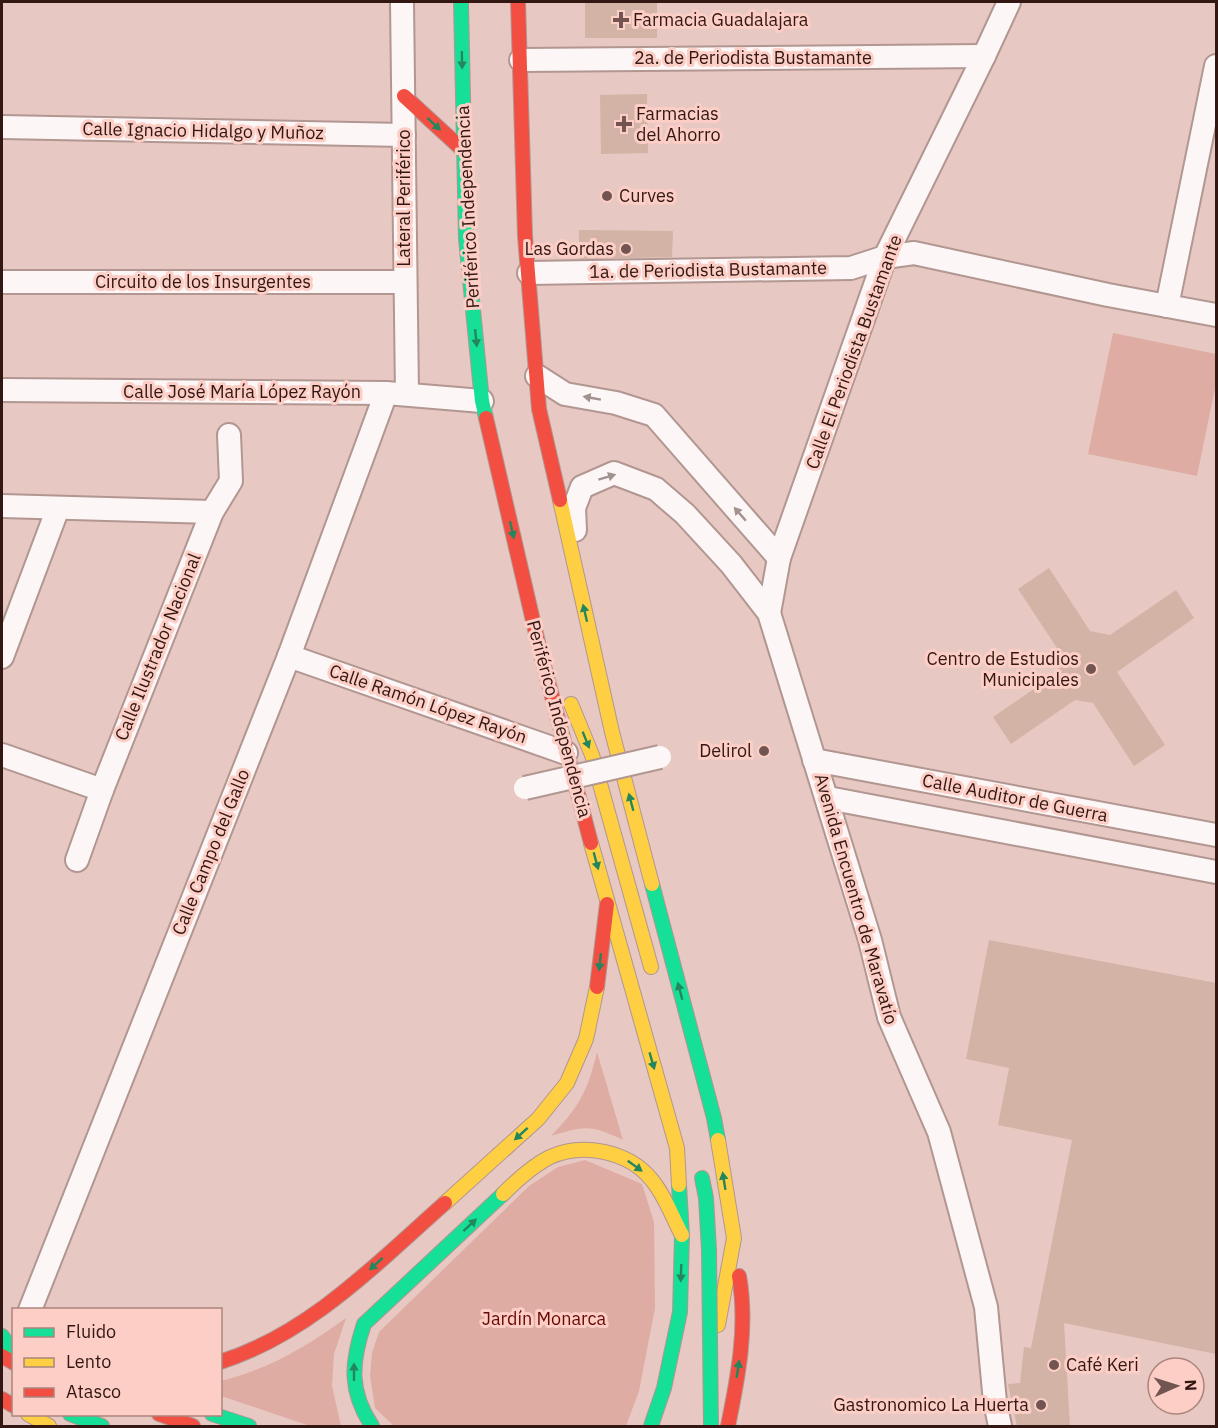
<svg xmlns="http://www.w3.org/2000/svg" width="1218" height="1428" font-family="'IBM Plex Sans',sans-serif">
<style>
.green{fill:#deaca2}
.building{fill:#d3b3a6}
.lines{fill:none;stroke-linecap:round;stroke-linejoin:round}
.street-casing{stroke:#b19691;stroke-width:26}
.fast-casing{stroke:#b19691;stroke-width:16}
.slow-casing{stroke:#b19691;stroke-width:16}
.jam-casing{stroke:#b19691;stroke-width:16}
.street{stroke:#fcf7f6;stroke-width:22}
.fast{stroke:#16e098;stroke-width:14}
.slow{stroke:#ffcf43;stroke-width:14}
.jam{stroke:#f24e42;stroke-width:14}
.street-bridge-casing{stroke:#b19691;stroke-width:26;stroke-linecap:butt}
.fast-bridge-casing{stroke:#b19691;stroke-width:16;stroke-linecap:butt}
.street-bridge{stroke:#fcf7f6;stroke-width:22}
.fast-bridge{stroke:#16e098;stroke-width:14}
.oneway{fill:#23865c}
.oneway2{fill:#a1928f}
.poi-dot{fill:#725550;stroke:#fccec5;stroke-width:2}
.labels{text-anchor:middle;stroke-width:6;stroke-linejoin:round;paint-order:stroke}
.poi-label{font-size:18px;fill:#321712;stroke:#fccec5;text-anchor:start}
.street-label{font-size:18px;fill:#321712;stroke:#fccec5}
.park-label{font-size:18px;fill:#690700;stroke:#fccec5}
</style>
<rect width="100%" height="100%" fill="#e8c8c2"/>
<g class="green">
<polygon points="1113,333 1216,354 1216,383 1197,476 1088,454"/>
<path d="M 597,1052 L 623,1140 C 590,1124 585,1126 551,1136 C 579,1107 588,1091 597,1052 Z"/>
<polygon points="585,1160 642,1184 654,1222 655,1308 639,1391 626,1426 394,1426 375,1408 370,1376 372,1353 379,1332 529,1186 558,1167"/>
<path d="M 346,1318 L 334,1354 L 332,1386 L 341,1426 L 310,1426 L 221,1396 L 221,1381 C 269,1369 306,1347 346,1318 Z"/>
</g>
<g class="building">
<rect x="585" y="2" width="72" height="36"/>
<polygon points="647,94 648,153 601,154 600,95"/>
<polygon points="579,230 673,231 672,257 579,259"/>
<polygon points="1049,568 1090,631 1110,635 1176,590 1194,618 1117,672 1165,745 1134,766 1093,703 1075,700 1011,744 993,717 1057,673 1061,654 1018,589"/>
<polygon points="989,940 1216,983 1216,1354 1064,1323 1070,1426 1017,1426 1008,1384 1020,1383 1024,1347 1031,1348 1072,1140 998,1125 1009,1068 966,1059"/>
</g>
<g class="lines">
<g class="street-casing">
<g id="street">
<polyline points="402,2 407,394"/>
<polyline points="521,60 984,56"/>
<polyline points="2,127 404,135"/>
<polyline points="529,273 851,268 885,257 914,253 1108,295 1216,315"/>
<polyline points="2,282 404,282"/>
<polyline points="1167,306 1216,66"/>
<polyline points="537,376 565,394 616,403 654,415 779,558"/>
<polyline points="2,390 386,393 482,401"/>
<polyline points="2,506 212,512"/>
<polyline points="575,530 574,508 582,487 614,473 656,489 685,514 731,564 769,613 870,940 889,1017 939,1132 986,1307 995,1402 1000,1426"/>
<polyline points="769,613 779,558 885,257 984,56 1009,2"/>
<polyline points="289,656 566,753"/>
<polyline points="2,657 58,508"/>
<polyline points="2,755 102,790"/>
<polyline points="814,760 1216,835"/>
<polyline points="828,798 1216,872"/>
<polyline points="77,860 102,790 212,512 231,481 229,435"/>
<polyline points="30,1310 289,656 386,393"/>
</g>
</g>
<g class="fast-casing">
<g id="fast">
<polyline points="461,2 466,239 482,401 486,418"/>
<polyline points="652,884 714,1118 718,1140"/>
<polyline points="702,1178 706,1198 709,1250"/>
<polyline points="2,1336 14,1352"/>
<polyline points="70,1414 102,1426"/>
<polyline points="212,1414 249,1426"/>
<path d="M 372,1426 C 349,1391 351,1363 364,1324 L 503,1194"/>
<polyline points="651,1426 664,1388 680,1312 682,1235 679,1185"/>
</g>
</g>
<g class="slow-casing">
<g id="slow">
<polyline points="560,500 612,732 652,884"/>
<polyline points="571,704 592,755 651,967"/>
<polyline points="591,843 677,1148 679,1185"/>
<polyline points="718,1140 734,1238 718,1325"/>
<path d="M 503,1194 C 517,1180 532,1166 550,1157 C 582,1142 628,1151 651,1179 C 665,1195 672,1217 682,1235"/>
<polyline points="445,1203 538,1119 567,1083 586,1039 597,987"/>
<polyline points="28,1414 49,1426"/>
</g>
</g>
<g class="jam-casing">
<g id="jam">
<polyline points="518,2 525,236 539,409 560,500"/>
<polyline points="404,96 464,151"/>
<polyline points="486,418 540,651 591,843"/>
<polyline points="597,987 607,904"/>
<polyline points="2,1356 14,1363"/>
<path d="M 220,1362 C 309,1334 376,1264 445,1203"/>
<polyline points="2,1399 14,1406"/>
<polyline points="159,1414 193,1426"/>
<path d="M 728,1426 C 738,1377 748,1326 739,1276"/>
</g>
</g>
<use href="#street" class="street"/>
<use href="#fast" class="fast"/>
<use href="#slow" class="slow"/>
<use href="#jam" class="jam"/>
<g class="street-bridge-casing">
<polyline id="street-bridge" points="525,788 660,757"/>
</g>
<g class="fast-bridge-casing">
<polyline id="fast-bridge" points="709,1250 711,1426"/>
</g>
<use href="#street-bridge" class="street-bridge"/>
<use href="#fast-bridge" class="fast-bridge"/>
</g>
<defs><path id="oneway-solid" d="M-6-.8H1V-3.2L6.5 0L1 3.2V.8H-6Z" transform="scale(1.5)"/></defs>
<g class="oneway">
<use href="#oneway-solid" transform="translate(462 60) rotate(89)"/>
<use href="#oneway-solid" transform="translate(434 124) rotate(43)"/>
<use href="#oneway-solid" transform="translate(476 338) rotate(84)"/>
<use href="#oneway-solid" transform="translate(512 530) rotate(77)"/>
<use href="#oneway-solid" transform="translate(585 613) rotate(-103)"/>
<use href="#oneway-solid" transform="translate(586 740) rotate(68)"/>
<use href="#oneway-solid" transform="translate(631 802) rotate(-105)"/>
<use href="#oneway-solid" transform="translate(596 861) rotate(75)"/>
<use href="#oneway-solid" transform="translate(600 962) rotate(96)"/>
<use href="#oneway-solid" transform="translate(680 991) rotate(-105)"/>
<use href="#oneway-solid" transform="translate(652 1061) rotate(74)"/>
<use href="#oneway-solid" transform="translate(521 1134) rotate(138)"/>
<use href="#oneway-solid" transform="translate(635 1166) rotate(36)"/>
<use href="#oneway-solid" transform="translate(724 1181) rotate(-99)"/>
<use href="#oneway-solid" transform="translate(470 1225) rotate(-43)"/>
<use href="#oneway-solid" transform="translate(376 1264) rotate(138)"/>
<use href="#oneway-solid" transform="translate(681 1273) rotate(92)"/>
<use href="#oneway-solid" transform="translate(738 1369) rotate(-81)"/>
<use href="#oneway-solid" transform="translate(354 1372) rotate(-90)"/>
</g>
<g class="oneway2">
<use href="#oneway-solid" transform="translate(592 398) rotate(-170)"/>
<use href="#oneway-solid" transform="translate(607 477) rotate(-17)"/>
<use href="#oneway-solid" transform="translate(740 514) rotate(-131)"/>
</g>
<g class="poi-dot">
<path d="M618 11h6v6h6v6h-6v6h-6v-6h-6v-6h6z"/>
<path d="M621 115h6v6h6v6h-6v6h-6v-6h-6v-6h6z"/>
<circle cx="607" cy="196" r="6"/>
<circle cx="626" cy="249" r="6"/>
<circle cx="1091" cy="669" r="6"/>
<circle cx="764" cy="751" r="6"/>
<circle cx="1054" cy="1365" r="6"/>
<circle cx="1041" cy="1405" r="6"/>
</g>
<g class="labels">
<g class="poi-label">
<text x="633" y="26">Farmacia Guadalajara</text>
<text x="636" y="120">Farmacias<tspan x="636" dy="21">del Ahorro</tspan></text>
<text x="619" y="202">Curves</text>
<text x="614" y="255" text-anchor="end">Las Gordas</text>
<text x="1079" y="665" text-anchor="end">Centro de Estudios<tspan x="1079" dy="21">Municipales</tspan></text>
<text x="752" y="757" text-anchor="end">Delirol</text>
<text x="1066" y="1371">Café Keri</text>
<text x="1029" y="1411" text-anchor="end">Gastronomico La Huerta</text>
</g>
<g class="street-label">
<text x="753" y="64">2a. de Periodista Bustamante</text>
<text transform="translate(203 131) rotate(1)" y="6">Calle Ignacio Hidalgo y Muñoz</text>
<text transform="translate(404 198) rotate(-90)" y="6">Lateral Periférico</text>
<text transform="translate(468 207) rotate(-93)" y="6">Periférico Independencia</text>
<text transform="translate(708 270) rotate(-1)" y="6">1a. de Periodista Bustamante</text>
<text x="203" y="288">Circuito de los Insurgentes</text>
<text transform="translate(854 352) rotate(-70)" y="6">Calle El Periodista Bustamante</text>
<text x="242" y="398">Calle José María López Rayón</text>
<text transform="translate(158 647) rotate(-68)" y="6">Calle Ilustrador Nacional</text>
<text transform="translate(428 704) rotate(19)" y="6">Calle Ramón López Rayón</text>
<text transform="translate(559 719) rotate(75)" y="6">Periférico Independencia</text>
<text transform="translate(1015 798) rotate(11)" y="6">Calle Auditor de Guerra</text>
<text transform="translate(211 852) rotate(-68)" y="6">Calle Campo del Gallo</text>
<text transform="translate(856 899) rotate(74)" y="6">Avenida Encuentro de Maravatío</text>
</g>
<g class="park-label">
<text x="544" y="1325">Jardín Monarca</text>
</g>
</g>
<rect width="1218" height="1428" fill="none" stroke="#321712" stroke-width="6"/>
<rect x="12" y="1308" width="210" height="108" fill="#fccec5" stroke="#ab857d" stroke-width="1.5"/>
<rect x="24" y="1328" width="30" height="9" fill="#16e098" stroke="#ab857d" stroke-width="1.5"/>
<text x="66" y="1338" font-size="18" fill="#321712">Fluido</text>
<rect x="24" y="1358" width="30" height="9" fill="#ffcf43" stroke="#ab857d" stroke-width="1.5"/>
<text x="66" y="1368" font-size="18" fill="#321712">Lento</text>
<rect x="24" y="1388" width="30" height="9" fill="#f24e42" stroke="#ab857d" stroke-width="1.5"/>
<text x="66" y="1398" font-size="18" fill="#321712">Atasco</text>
<g transform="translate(1176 1386) rotate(87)"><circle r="28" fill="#fccec5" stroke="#ab857d" stroke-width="1.5"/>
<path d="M0-4.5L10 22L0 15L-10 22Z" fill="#725550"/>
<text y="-9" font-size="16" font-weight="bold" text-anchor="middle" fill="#321712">N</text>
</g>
</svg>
